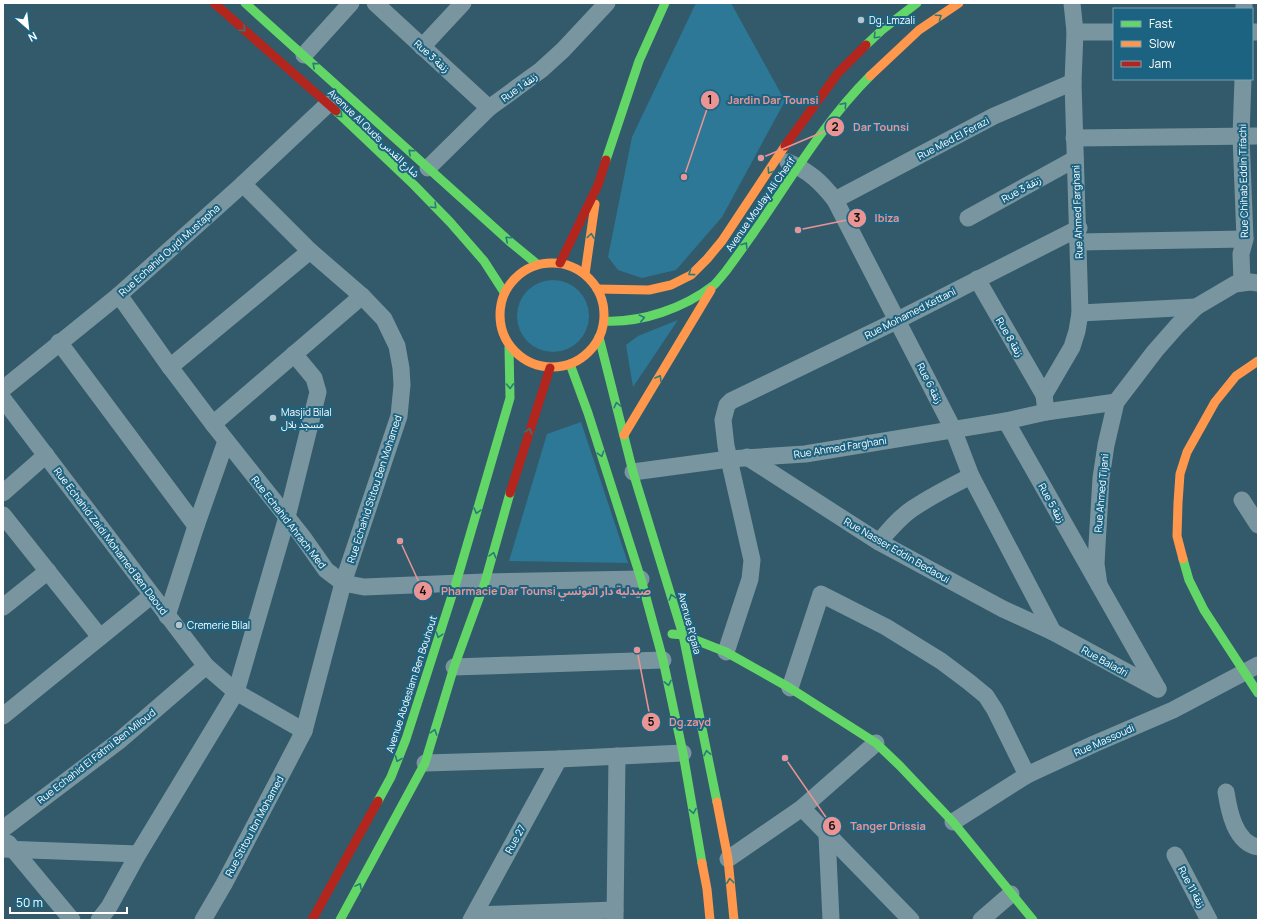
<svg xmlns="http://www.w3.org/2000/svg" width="1261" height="923" font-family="Manrope,'Noto Sans Arabic',sans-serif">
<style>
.green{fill:#2c7896}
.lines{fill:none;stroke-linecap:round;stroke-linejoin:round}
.street{stroke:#7996a0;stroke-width:17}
.fast{stroke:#63d668;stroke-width:9}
.slow{stroke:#ff974d;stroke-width:9}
.jam{stroke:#b3261e;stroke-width:9}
.oneway{stroke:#2a7a7c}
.poi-dot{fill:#b8c5cb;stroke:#1c6381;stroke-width:1.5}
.labels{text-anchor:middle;stroke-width:4;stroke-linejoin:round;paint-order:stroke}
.poi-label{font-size:10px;fill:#fff;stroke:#1c6381;text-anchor:start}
.street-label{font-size:10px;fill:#fff;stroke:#1c6381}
.leader{fill:none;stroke:#ea9494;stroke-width:1.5}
.callout-dot{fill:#ea9494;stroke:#1c6381;stroke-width:1.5}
.mark-label{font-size:12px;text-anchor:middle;font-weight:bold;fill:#111}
.callout-label{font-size:11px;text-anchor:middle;font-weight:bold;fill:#ea9494;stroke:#1c6381;stroke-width:4;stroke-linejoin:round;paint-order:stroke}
</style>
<rect width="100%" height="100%" fill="#335a6a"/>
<g class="green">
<polygon points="696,3 731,3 785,101 722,217 676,270 642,278 618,270 608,257 632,137"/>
<circle cx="553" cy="316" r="36"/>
<polygon points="678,320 633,387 626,345 638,336"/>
<polygon points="581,422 628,563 509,561 547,434"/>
</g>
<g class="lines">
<g class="street">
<polyline points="375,3 489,108"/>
<polyline points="1244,3 1244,9"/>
<polyline points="1075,32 1114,32"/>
<polyline points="1252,32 1258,32"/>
<polyline points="422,47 463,3"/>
<polyline points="304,55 351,3"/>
<polyline points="1074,138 1258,136"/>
<path d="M 788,162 C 809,171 821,182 835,200 L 953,429 L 971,476 L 1053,632"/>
<polyline points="428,168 489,108 541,70 563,50 607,3"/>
<polyline points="835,200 994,116 1073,82"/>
<polyline points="968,218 1075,159"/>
<polyline points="1078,242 1245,239"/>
<polyline points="977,279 1044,395"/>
<polyline points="1242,282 1241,254 1245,239 1241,136 1243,79"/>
<polyline points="119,295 170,367 213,424 302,536 326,570 343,583 364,587 485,582 641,579"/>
<polyline points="1080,313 1196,307"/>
<polyline points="59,342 196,526"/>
<polyline points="170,367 310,251"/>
<polyline points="3,389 119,295 243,184 328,104"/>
<polyline points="3,399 206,666 236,692 304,731"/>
<polyline points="1046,412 1044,395 1072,347 1077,331 1080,313 1073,82 1075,32 1072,3"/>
<polyline points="1006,421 1158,689"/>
<polyline points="213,424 362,296"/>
<polyline points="747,457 879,542 1003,609 1053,632 1158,689"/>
<polyline points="633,472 729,459 805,454 1006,421 1046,412 1116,402"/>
<polyline points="3,493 46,455"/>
<polyline points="1242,500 1258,525"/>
<polyline points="3,515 100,637"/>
<path d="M 879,542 C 889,530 899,518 912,509 C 931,496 951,486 971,476"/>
<polyline points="1099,585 1096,564 1097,545 1101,478 1106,445 1116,402 1155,351 1177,326 1196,307 1235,284 1250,282 1258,283"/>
<polyline points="3,607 48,571"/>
<polyline points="167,616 196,526 226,441"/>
<polyline points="726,652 750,579 752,560 726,446 723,420 727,405 731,401 898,320 1079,228"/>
<polyline points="454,667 663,660"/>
<polyline points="790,688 821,594 886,627 941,661 969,682 986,696 995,710 1027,775"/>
<polyline points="3,716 151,596"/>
<polyline points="425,763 559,759 683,753"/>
<path d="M 1226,792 C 1229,811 1235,843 1258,847"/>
<polyline points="802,808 911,920"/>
<polyline points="953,822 1027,775 1094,744 1173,710 1258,665"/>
<polyline points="3,829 119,741 206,666"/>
<polyline points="827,835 831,920"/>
<polyline points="8,843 72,920"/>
<polyline points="3,849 138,854"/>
<polyline points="1175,855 1209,920"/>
<polyline points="728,859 802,808 876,743"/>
<polyline points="474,915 615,910"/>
<polyline points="99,920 109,907 138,854 236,692 287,517 318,392 314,378 294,354"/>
<polyline points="203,920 224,884 304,731 343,583 399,416 402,385 401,368 397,346 384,319 362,296 310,251 243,184"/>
<polyline points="471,920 559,759"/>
<polyline points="615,920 617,756"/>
<polyline points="981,920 1011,894"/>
</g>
<g class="fast">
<polyline points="245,3 509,241 537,264"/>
<polyline points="866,45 882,30 917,3"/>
<polyline points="336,111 414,185 450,222 484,261 504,292"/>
<polyline points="606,160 639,61 665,3"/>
<path d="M 604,321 C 642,323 684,308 714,285 C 718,281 722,276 726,271 C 738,255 749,239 761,222 C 795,172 827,119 870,76"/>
<polyline points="599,337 633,472 683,635 717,802"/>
<polyline points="570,364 588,413 641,579 663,660 683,753 702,863"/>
<polyline points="1183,559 1189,580 1204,610 1258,693"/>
<polyline points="672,634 683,635 726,652 790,688 876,743 900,766 953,822 1033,920"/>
<polyline points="378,801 391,777 406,739 456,583 510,398 509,347"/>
<polyline points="340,920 425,763 454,667 485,582 510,493"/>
</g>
<g class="slow">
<polyline points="870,76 919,30 959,3"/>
<circle cx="552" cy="315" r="52"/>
<polyline points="585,274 595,204"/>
<polyline points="597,289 649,290 671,285 691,275 707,259 722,241 785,146"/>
<polyline points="624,435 711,290"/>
<polyline points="1183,559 1177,536 1178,503 1180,474 1187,452 1215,402 1236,376 1258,361"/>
<polyline points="717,802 728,859 734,920"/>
<polyline points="702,863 707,889 710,920"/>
</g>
<g class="jam">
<polyline points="214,3 336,111"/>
<polyline points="785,146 838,73 866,45"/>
<polyline points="560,263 598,185 606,160"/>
<polyline points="510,493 550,368"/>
<polyline points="312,920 378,801"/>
</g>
</g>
<defs><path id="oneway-chevron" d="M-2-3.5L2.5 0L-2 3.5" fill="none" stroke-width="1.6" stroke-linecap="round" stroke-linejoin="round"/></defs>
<g class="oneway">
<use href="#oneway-chevron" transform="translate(939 17) rotate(-35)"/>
<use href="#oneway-chevron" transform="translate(243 29) rotate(42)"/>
<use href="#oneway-chevron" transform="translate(876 36) rotate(135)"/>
<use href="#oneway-chevron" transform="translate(315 65) rotate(-138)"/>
<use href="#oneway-chevron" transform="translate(844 105) rotate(-49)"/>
<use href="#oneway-chevron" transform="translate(340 115) rotate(44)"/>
<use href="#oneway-chevron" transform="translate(411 152) rotate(-138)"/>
<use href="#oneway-chevron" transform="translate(770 171) rotate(124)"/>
<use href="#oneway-chevron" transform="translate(434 206) rotate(46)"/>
<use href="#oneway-chevron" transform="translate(591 236) rotate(-82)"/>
<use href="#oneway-chevron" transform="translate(508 239) rotate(-139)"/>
<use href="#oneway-chevron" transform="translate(745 245) rotate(-57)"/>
<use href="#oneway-chevron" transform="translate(691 273) rotate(144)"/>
<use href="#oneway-chevron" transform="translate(642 318) rotate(-13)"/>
<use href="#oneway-chevron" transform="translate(659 378) rotate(-59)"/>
<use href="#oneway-chevron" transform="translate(510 386) rotate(89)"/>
<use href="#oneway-chevron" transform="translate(617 405) rotate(-104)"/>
<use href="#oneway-chevron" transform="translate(529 431) rotate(-73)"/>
<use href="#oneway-chevron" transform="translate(601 454) rotate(73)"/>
<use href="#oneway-chevron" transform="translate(477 511) rotate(106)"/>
<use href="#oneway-chevron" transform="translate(493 555) rotate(-74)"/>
<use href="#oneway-chevron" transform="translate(672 597) rotate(-107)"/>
<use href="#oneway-chevron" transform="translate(439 635) rotate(108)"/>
<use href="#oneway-chevron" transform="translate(668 683) rotate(78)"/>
<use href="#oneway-chevron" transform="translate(434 732) rotate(-73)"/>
<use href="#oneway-chevron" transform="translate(707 753) rotate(-101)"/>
<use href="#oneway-chevron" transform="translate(398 759) rotate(112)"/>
<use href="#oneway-chevron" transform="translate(693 811) rotate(80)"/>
<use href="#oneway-chevron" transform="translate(730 881) rotate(-97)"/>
<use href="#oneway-chevron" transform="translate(359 886) rotate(-62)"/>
</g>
<g class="poi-dot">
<circle cx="861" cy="20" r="4"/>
<circle cx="273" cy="418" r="4"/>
<circle cx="179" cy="625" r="4"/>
</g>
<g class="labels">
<g class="poi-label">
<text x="869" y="24">Dg. Lmzali</text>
<text x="281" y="416">Masjid Bilal<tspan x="281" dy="12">مسجد بلال</tspan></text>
<text x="187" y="629">Cremerie Bilal</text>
</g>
<g class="street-label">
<text transform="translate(432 56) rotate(42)" y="4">Rue 3 زنقة</text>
<text transform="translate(519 87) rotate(-36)" y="4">Rue 1 زنقة</text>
<text transform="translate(374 133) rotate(44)" y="4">Avenue Al Quds شارع القدس</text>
<text transform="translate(953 138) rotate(-28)" y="4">Rue Med El Ferazi</text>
<text transform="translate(1243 181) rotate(-91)" y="4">Rue Chihab Eddin Tifachi</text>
<text transform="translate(1021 189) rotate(-29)" y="4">Rue 3 زنقة</text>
<text transform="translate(760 204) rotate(-55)" y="4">Avenue Moulay Ali Cherif</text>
<text transform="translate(1077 212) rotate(-92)" y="4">Rue Ahmed Farghani</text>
<text transform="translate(169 250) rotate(-42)" y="4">Rue Echahid Oujdi Mustapha</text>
<text transform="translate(910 313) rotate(-27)" y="4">Rue Mohamed Kettani</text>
<text transform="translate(1010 337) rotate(60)" y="4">Rue 8 زنقة</text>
<text transform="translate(930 383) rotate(63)" y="4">Rue 6 زنقة</text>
<text transform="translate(840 447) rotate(-9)" y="4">Rue Ahmed Farghani</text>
<text transform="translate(374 489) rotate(-72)" y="4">Rue Echahid Stitou Ben Mohamed</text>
<text transform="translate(1101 493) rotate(-85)" y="4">Rue Ahmed Tijani</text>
<text transform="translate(1052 503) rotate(61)" y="4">Rue 5 زنقة</text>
<text transform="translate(289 522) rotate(52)" y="4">Rue Echahid Ahrach Med</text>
<text transform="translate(111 541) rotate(53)" y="4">Rue Echahid Zaidi Mohamed Ben Daoud</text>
<text transform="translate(897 550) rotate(30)" y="4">Rue Nasser Eddin Bedaoui</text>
<text transform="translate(690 623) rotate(75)" y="4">Avenue R'gaia</text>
<text transform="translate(1105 661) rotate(29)" y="4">Rue Baladri</text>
<text transform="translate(411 684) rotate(-72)" y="4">Avenue Abdeslam Ben Bouhout</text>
<text transform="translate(1104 740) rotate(-24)" y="4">Rue Massoudi</text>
<text transform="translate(96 756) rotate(-38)" y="4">Rue Echahid El Fatmi Ben Miloud</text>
<text transform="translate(254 826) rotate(-62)" y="4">Rue Stitou Ibn Mohamed</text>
<text transform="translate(515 839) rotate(-61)" y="4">Rue 27</text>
<text transform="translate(1192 887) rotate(62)" y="4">Rue 11 زنقة</text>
</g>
</g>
<path class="leader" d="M684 177L710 100M761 158L835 127M798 230L857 218M400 541L423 591M637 650L651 722M785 758L832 826"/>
<g class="callout-dot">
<circle cx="684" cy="177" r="4"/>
<circle cx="761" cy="158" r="4"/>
<circle cx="798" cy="230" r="4"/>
<circle cx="400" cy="541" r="4"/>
<circle cx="637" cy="650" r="4"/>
<circle cx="785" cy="758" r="4"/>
<circle cx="710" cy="100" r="10"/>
<circle cx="835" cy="127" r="10"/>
<circle cx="857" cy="218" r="10"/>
<circle cx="423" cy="591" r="10"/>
<circle cx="651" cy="722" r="10"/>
<circle cx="832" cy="826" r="10"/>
</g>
<g class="mark-label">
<text x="710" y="104">1</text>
<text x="835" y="131">2</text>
<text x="857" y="222">3</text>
<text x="423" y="595">4</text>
<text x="651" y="726">5</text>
<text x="832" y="830">6</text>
</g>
<g class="callout-label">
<text x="773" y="104">Jardin Dar Tounsi</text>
<text x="881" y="131">Dar Tounsi</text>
<text x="887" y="222">Ibiza</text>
<text x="546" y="595">Pharmacie Dar Tounsi صيدلية دار التونسي</text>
<text x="690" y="726">Dg.zayd</text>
<text x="888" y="830">Tanger Drissia</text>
</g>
<rect width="1261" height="923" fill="none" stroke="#ffffff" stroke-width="8"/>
<rect x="1113" y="8" width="140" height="72" fill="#1c6381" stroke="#77a1b3"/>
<rect x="1121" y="21" width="20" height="6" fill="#63d668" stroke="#77a1b3"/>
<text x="1149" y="28" font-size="12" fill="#ffffff">Fast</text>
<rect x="1121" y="41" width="20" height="6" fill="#ff974d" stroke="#77a1b3"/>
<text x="1149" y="48" font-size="12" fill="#ffffff">Slow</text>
<rect x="1121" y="61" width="20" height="6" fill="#b3261e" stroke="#77a1b3"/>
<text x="1149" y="68" font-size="12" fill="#ffffff">Jam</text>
<g transform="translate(28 28) rotate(152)" stroke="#1c6381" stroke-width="3" paint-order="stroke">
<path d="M0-3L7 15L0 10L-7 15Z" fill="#ffffff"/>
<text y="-6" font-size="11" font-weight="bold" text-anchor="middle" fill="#ffffff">N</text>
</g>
<path d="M10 907v6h117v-6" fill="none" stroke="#ffffff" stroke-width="2"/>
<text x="16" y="907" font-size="12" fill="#ffffff" stroke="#1c6381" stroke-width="3" paint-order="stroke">50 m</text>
</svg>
